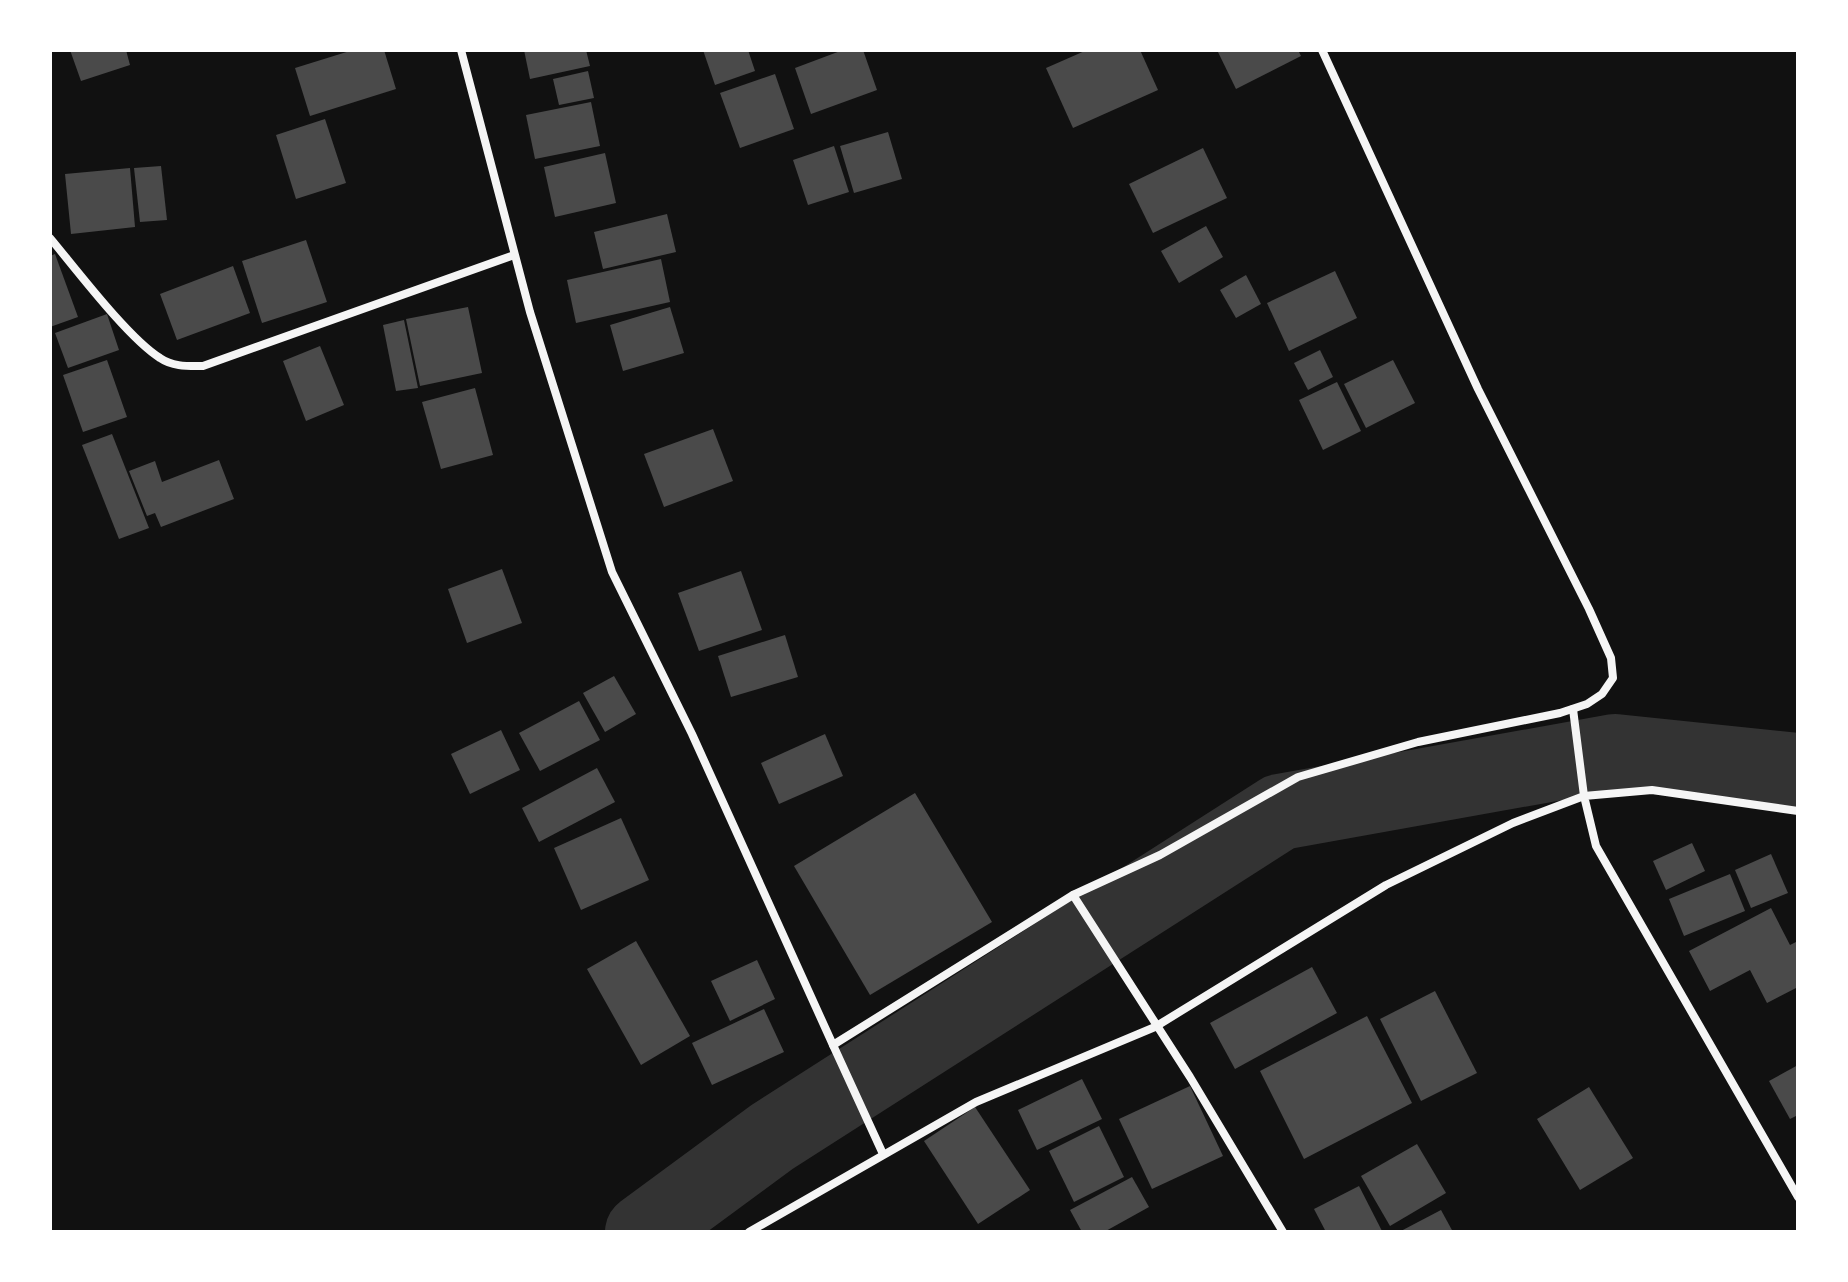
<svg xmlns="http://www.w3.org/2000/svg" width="1848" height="1282" font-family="Quicksand,sans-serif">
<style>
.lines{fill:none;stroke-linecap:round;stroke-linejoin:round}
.river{stroke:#333;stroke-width:76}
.building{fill:#4a4a4a}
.minor{stroke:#f5f5f5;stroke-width:8}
</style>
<rect width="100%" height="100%" fill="#111"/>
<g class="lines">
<polyline class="river" points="643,1232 772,1137 1280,812 1615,752 1798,771"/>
</g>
<g class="building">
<polygon points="70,50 126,50 130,65 81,81"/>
<polygon points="353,50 384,50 396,89 310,116 295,68"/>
<polygon points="524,50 586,50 590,66 530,79"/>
<polygon points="703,50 748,50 755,71 715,85"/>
<polygon points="843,50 863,50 877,90 811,114 795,68"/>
<polygon points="1087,50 1140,50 1158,90 1073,128 1046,68"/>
<polygon points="1217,50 1298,50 1301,56 1236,89"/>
<polygon points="588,71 594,98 559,105 553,79"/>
<polygon points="775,74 794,129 740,148 720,93"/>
<polygon points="591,102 600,146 535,159 526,115"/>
<polygon points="325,119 346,183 296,199 276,135"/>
<polygon points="888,132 902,179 854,193 840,146"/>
<polygon points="834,146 849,192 808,205 793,160"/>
<polygon points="1203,148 1227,198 1153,233 1129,184"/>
<polygon points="605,153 616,203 555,217 544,167"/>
<polygon points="161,166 167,220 140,222 134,168"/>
<polygon points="130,168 135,227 71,234 65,174"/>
<polygon points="667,214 676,252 603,269 594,232"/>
<polygon points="1206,226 1223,257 1179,283 1161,251"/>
<polygon points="306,240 327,302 262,323 242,261"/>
<polygon points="55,254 78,317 50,327 50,256"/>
<polygon points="661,259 670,302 576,323 567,280"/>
<polygon points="233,266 250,313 177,340 160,294"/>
<polygon points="1335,271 1357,318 1289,351 1267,303"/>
<polygon points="1246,275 1261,304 1236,318 1220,290"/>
<polygon points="468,307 482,373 420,386 406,319"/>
<polygon points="670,307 684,353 623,371 610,325"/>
<polygon points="107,314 119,350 68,368 55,333"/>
<polygon points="404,320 418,388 396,391 383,325"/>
<polygon points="320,346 344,405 306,421 283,361"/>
<polygon points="1320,350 1333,377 1308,390 1294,363"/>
<polygon points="107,360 127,417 83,432 63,375"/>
<polygon points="1393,360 1415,403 1366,428 1344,384"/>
<polygon points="1337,382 1361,431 1323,450 1299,400"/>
<polygon points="475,388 493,455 441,469 422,402"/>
<polygon points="713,429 733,481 664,507 644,454"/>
<polygon points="112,434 149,528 119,539 82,445"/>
<polygon points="219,460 234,499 161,527 155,513 147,516 129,471 155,461 162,482"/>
<polygon points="502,569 522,623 467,643 448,589"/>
<polygon points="741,571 762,630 699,651 678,593"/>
<polygon points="785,635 798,677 731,697 718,656"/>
<polygon points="614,676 636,714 605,732 583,693"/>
<polygon points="579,701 600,740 540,771 519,733"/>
<polygon points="501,730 520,770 470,794 451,754"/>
<polygon points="825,734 843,776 779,804 761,763"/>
<polygon points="597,768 615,802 539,842 522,808"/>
<polygon points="915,793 992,922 870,995 794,866"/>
<polygon points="621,818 649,880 581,910 554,848"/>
<polygon points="1692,843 1705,871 1666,890 1653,861"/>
<polygon points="1771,854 1788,893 1751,908 1735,870"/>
<polygon points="1730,874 1745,911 1684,936 1669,899"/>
<polygon points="1771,908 1790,945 1796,942 1798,946 1798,987 1767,1003 1750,970 1710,991 1689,951"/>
<polygon points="636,941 690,1036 641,1065 587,969"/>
<polygon points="757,960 775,999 730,1021 711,981"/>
<polygon points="1312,967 1337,1013 1235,1069 1210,1023"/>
<polygon points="1435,991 1477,1073 1421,1101 1380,1019"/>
<polygon points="764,1009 784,1052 712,1085 692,1043"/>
<polygon points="1367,1016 1412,1103 1304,1159 1260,1071"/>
<polygon points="1798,1065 1798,1115 1790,1119 1769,1081"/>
<polygon points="1082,1079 1102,1119 1037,1150 1018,1110"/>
<polygon points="1190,1086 1223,1156 1152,1189 1119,1119"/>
<polygon points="1589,1087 1633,1158 1580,1190 1537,1119"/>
<polygon points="975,1107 1030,1190 978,1224 924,1141"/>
<polygon points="1099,1126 1124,1177 1074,1202 1049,1151"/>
<polygon points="1417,1144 1446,1193 1390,1226 1361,1176"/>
<polygon points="1132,1177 1149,1207 1104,1232 1082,1232 1070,1210"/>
<polygon points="1359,1186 1382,1231 1326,1232 1314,1209"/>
<polygon points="1441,1210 1453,1232 1399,1232"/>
</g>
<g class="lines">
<g class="minor">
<polyline points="461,50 530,312 612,572 692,734 833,1045 1073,895 1160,855 1298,777 1418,742 1560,713 1587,704 1602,694 1613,678 1611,658 1589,609 1478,389 1322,50"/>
<path d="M 50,238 C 76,269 128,338 160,358 C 173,367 188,366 203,366 L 514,255"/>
<polyline points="1798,811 1652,790 1584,796 1596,846 1798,1197"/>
<polyline points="1073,895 1190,1077 1283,1232"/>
<polyline points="833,1045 883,1154"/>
<polyline points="749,1232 976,1102 1155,1027 1386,885 1513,823 1584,796 1573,709"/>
</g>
</g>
<rect width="1848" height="1282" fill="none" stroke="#ffffff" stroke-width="104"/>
</svg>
